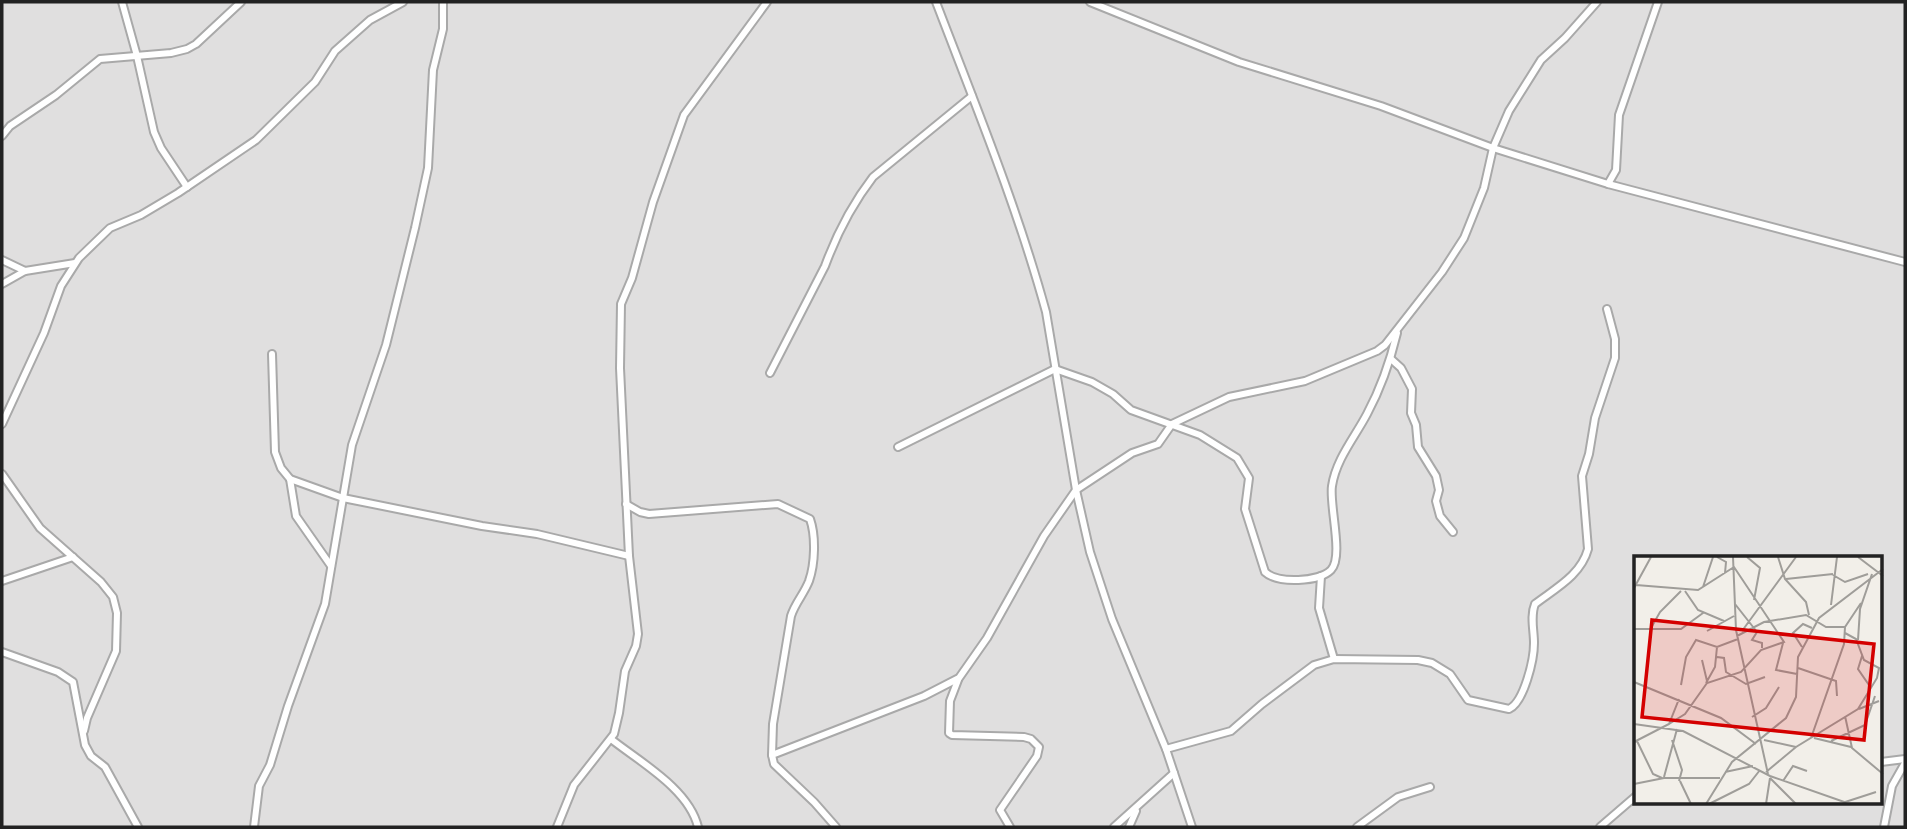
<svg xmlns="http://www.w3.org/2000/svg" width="1907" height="829" font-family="Karla,sans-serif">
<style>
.residential{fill:#e0dfdf;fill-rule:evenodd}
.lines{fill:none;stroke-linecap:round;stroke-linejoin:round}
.street-casing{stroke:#a9a9a9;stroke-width:10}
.street{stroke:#fff;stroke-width:6}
.inset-road{fill:none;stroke:#9f9d99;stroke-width:2}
.view{fill:#d40000;fill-opacity:0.15;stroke:#d40000;stroke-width:3.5}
.inset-edge{fill:none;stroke:#222;stroke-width:3.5}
</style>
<rect width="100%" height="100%" fill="#f2efe9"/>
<path class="residential" d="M 2,2 L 1905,2 L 1905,827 L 2,827 ZM 1636,558 L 1881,558 L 1881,803 L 1636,803 Z"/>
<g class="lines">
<g class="street-casing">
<g id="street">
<polyline points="122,2 137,56 154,132 161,148 187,187"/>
<path d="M 936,2 C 975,104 1017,206 1046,312 L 1076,490 L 1090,552 L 1112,619 L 1166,749 L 1192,827"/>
<polyline points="1090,2 1239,62 1381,106 1493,148 1608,184 1905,262"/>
<polyline points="2,136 10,126 56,95 100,59 171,53 187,49 196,44 241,2"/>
<polyline points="1608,184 1616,170 1619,115 1658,2"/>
<polyline points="2,260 25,271"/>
<polyline points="2,284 25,271 75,263"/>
<polyline points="272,354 275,452 281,468 290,479 343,498 482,526 537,534 629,556"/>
<polyline points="1391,359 1401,368 1412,389 1411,413 1416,425 1418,447 1436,476 1439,490 1436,501 1440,516 1453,532"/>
<path d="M 770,373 L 825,266 C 836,236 853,203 873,177 L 972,96"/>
<polyline points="2,424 44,333 61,286 79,258 110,228 141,215 178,193 256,140 315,82 335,51 370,20 403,2"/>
<path d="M 898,447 L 1055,369 L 1092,382 L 1113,394 L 1131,410 L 1200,435 L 1237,458 L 1249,478 L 1245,509 L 1265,572 C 1278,584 1319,582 1331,570 C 1344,557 1329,505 1332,486 C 1336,459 1355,437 1367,414 C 1381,388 1390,362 1397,333"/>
<polyline points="2,474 40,528 101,582 113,597 117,613 116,651 87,718 84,731"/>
<polyline points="290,479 296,516 331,566"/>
<path d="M 626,504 L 640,512 L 649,514 L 778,504 L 810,519 C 816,536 815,564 809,581 C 804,594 795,603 791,616 L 773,724 L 772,755"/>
<polyline points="1321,576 1319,608 1334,659"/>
<polyline points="2,581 73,557"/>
<polyline points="2,652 58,672 73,682 85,745 91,756 105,767 138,827"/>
<polyline points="958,680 950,701 949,733 952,735 1024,737 1031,739 1039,747 1037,756 1000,810 1010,827"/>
<path d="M 611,739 C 640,762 689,789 698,827"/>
<path d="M 1166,749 L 1231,731 L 1262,704 L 1314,665 L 1334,659 L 1418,660 L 1432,663 L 1450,674 L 1468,700 L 1509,709 C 1524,702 1534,660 1534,643 C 1534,630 1530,616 1535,604 C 1556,588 1581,575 1588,549 L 1582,476 L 1589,454 L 1595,418 L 1615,358 L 1615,339 L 1607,309"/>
<polyline points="1881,762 1905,759"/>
<polyline points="254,827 259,786 270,765 288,706 325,604 352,445 386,345 415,228 428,168 433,70 443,29 443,2"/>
<polyline points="557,827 574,785 614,734 619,713 625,671 636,646 638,634 629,556 620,368 621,304 632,278 653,202 684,115 767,2"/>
<polyline points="836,827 814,802 774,764 772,755 924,696 959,678 987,638 1044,536 1076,490 1132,453 1158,444 1172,424 1229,397 1305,381 1377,351 1385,345 1442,272 1464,238 1484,188 1493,148 1509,111 1541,60 1565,38 1597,2"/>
<polyline points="1114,827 1174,773"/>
<polyline points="1129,827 1136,811"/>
<polyline points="1357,827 1398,797 1430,787"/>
<polyline points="1600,827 1636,796"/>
<polyline points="1884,827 1892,786 1905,763"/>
</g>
</g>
<use href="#street" class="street"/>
</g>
<g transform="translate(1634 556)">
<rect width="248" height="248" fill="#f2efe9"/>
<path class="inset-road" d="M 83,1 L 92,6 L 91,17M 99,1 L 102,74 L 134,218M 113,1 L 126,12 L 120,44M 144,1 L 151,23 L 172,46 L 175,59M 224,1 L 249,20M 199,19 L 211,26 L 234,18M 152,23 L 199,18M 2,29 L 64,34 L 100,11 L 150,86 L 127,94 L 107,116 L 73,127 L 51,158 L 35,168M 69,31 L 79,1M 0,32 L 17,1M 51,35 L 64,54 L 90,65M 101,48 L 123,76 L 118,84 L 128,87 L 128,92M 197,49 L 203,1M 211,71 L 227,47M 17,72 L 26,56 L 47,35M 0,73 L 47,73 L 69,57M 73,75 L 100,60M 108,75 L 162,1M 103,80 L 130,66 L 172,59 L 192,71 L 211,71 L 210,88 L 177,182M 224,84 L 226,53 L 238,18M 149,87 L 142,114 L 163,118M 168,91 L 159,77 L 169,68 L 178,72M 228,100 L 224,113 L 237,132M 83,101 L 90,102 L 92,116 L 112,128 L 131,121M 68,104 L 73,125M 164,112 L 202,125 L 203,140M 0,126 L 87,162 L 122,188M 72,127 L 81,111 L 83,91M 47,129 L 52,101 L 62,84 L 83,91 L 104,83M 225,153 L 245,145M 211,160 L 218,192 L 249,218M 118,161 L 132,152 L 145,131M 0,168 L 49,175 L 136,220 L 216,248M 180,182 L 217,191M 38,184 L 48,214 L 45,225M 130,184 L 162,191M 3,185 L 19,218 L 28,222M 197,185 L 231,169 L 241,140M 0,186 L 35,168 L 45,143M 91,216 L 119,210M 132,216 L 162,191 L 224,153 L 243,122 L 245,112 L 230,104 L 222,83 L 211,77M 30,221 L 43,173M 136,222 L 162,248M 46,225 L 57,248M 149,225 L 159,210 L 173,215M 0,228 L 30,222 L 86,222M 72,248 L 98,206 L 152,162 L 162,141 L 164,101 L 185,62 L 249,13M 75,248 L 115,228 L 126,214M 132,248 L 136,222M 205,248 L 242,236"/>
<path class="view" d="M 18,64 L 240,88 L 230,184 L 8,161 Z"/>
<rect width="248" height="248" class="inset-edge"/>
</g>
<rect width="1907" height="829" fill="none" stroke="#222222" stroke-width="7"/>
</svg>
